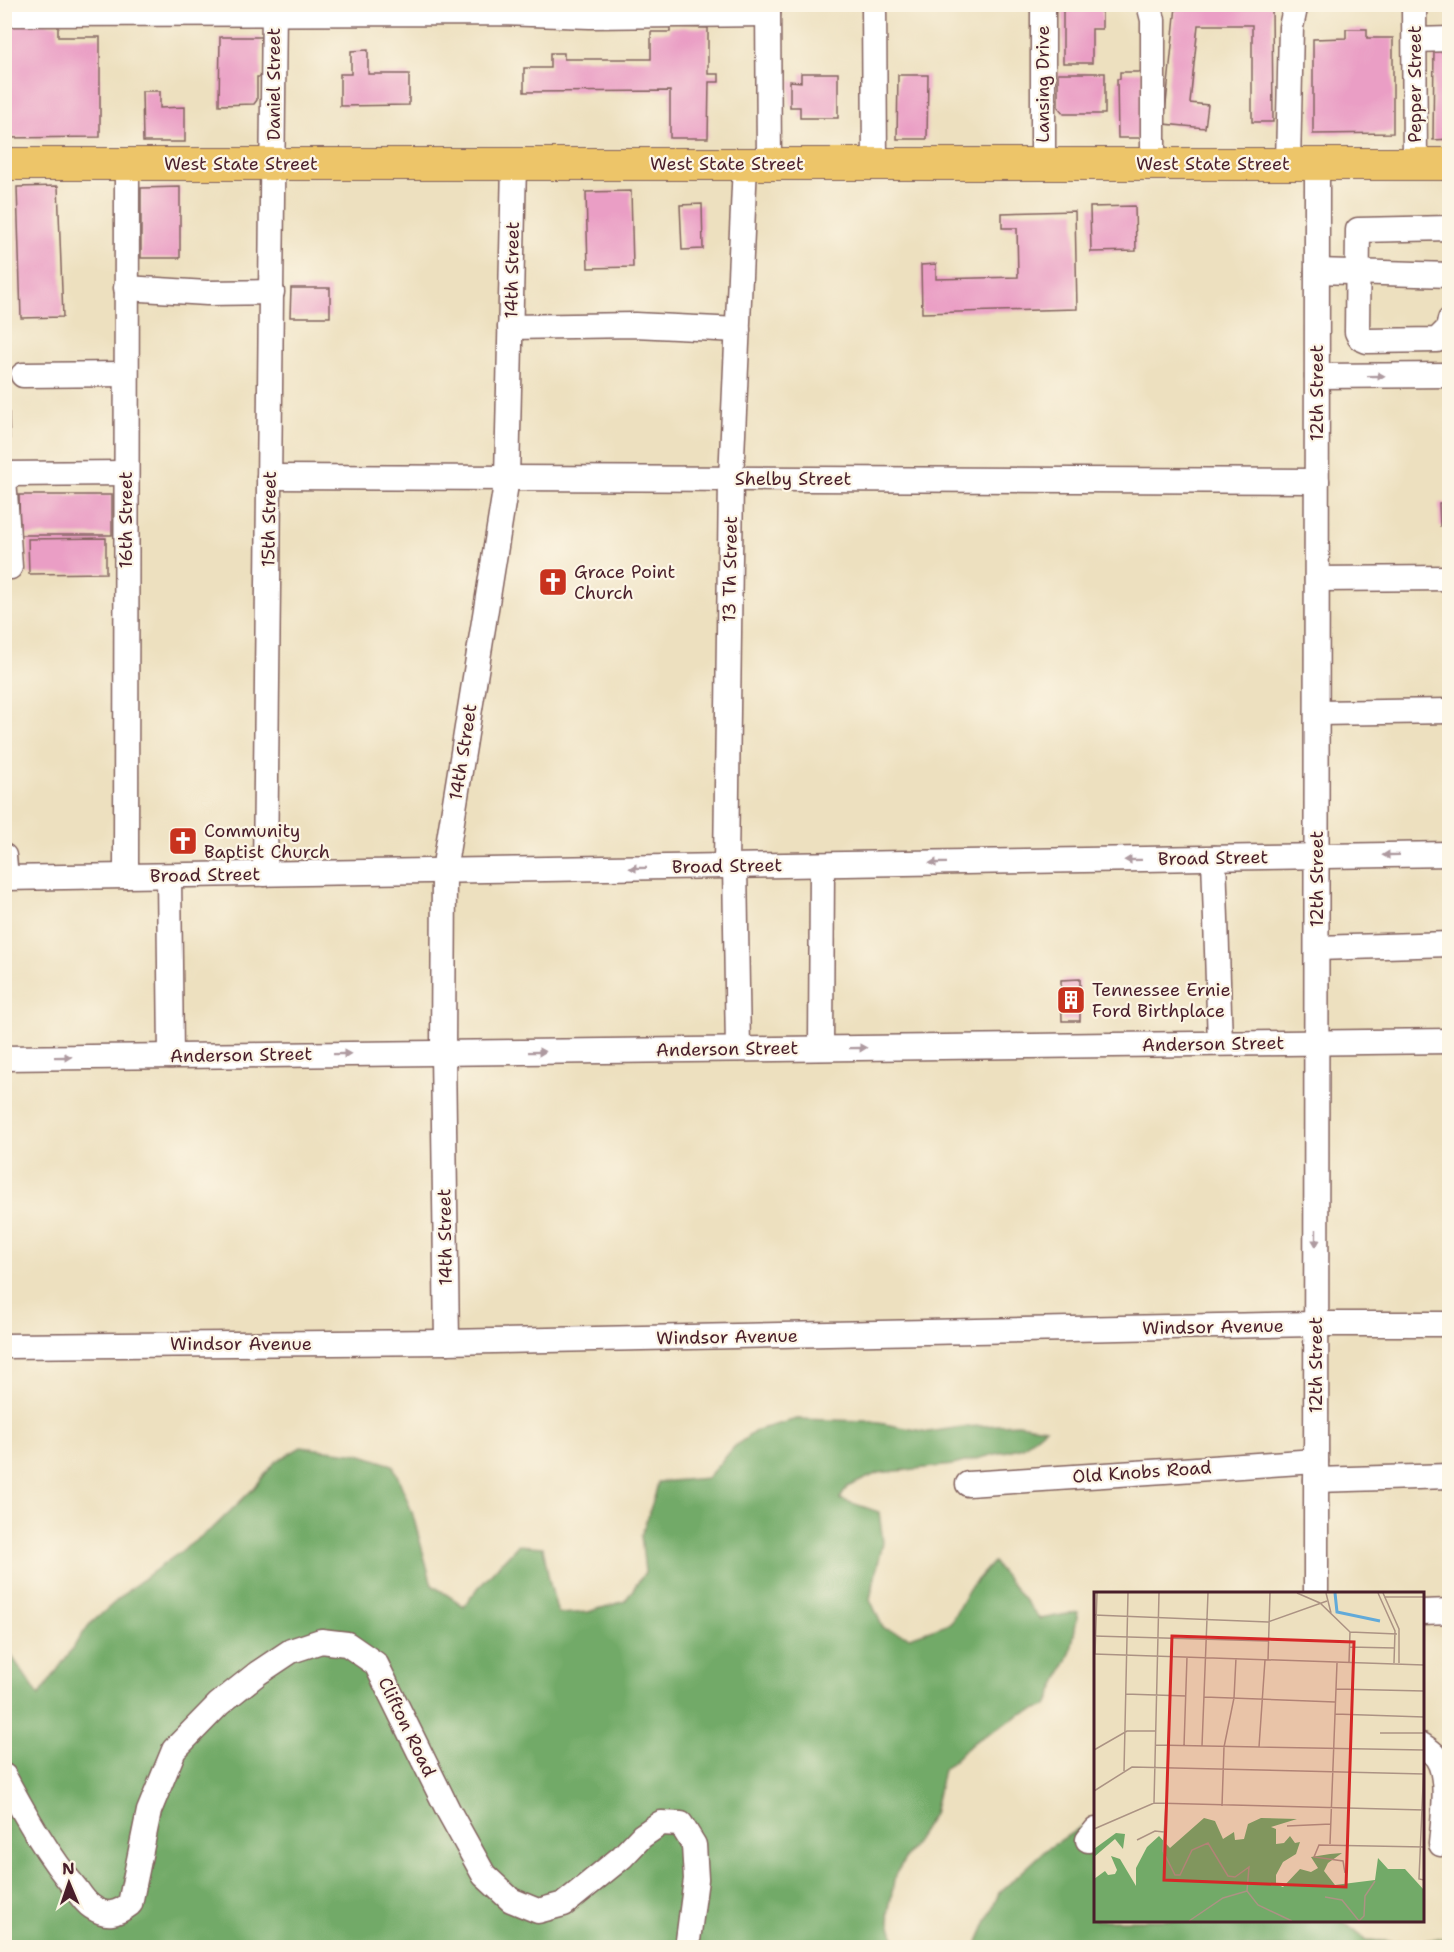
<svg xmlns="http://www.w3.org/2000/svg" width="1454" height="1952" font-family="'Shantell Sans',sans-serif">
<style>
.forest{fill:#72aa68;stroke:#5e644a;stroke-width:1.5}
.building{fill:#ea9ec5}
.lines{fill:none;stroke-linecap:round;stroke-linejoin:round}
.minor-casing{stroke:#83635f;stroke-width:27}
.major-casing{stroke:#83635f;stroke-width:34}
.minor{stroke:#fff;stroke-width:24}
.major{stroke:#edc569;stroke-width:32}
.oneway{fill:#ae9aa0}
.labels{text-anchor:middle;stroke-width:4.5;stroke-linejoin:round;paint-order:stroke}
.street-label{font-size:18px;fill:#4a1f2b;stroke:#fcf5e5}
.poi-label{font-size:18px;fill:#4a1f2b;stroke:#fcf5e5;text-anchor:start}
.inset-river{fill:none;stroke:#62aad9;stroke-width:3}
.inset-road{fill:none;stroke:#ac9384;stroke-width:1.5}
.view{fill:#d62828;fill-opacity:0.15;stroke:#d62828;stroke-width:3}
.inset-edge{fill:none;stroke:#4a1f2b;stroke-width:3}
</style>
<rect width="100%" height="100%" fill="#fcf5e5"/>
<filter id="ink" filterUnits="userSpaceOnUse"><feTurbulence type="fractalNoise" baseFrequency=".0167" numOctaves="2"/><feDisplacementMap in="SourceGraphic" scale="12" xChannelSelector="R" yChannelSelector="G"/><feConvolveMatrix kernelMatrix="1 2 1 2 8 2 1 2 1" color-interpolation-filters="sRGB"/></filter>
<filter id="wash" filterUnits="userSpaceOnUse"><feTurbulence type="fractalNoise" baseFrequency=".008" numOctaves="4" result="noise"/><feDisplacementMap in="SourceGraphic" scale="24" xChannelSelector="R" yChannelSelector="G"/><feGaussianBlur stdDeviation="1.35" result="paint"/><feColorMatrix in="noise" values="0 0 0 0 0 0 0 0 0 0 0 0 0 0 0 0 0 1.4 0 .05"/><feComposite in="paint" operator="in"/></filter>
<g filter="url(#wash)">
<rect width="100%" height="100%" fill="#ede0bf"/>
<g class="forest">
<polygon points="797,1419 868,1421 928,1432 962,1427 1018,1424 1046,1428 1023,1447 953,1465 878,1473 847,1487 840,1499 879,1512 883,1542 870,1599 883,1628 910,1637 950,1623 969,1589 993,1562 1040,1619 1078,1612 1071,1651 1047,1706 1021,1714 974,1742 943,1770 933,1814 895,1875 888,1915 897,1946 899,1948 5,1947 4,1645 39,1696 89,1625 131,1588 214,1527 254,1488 275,1462 301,1447 359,1454 393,1465 412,1512 432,1585 464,1606 483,1582 518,1545 543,1547 549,1580 558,1614 588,1612 625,1601 645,1572 641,1536 655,1495 658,1482 707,1478 735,1446 757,1430"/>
<polygon points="1084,1825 1095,1830 1096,1920 1341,1920 1366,1940 1411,1943 1450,1937 1449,1948 974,1948 977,1944 999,1893 1047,1849"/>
</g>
<g id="blocks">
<g class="building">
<polygon points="1063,4 1102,4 1102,29 1092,29 1092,63 1063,63"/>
<polygon points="1272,5 1273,122 1252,122 1252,25 1198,25 1190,103 1208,105 1205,128 1164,124 1176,6"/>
<polygon points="4,18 58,25 58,37 100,37 100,137 4,138"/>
<polygon points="670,27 708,28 708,74 719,74 719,82 709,82 708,138 670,138 670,91 524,92 524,68 550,68 550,53 564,53 564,59 651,59 651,32 670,32"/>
<polygon points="1346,29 1367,29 1367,38 1393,38 1393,133 1313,134 1313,39 1346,38"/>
<polygon points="220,37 261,37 261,77 257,77 257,100 254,104 219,105"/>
<polygon points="1434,45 1450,45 1450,139 1433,140"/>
<polygon points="368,50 368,74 409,74 409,105 340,106 340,74 351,74 351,51"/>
<polygon points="1120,72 1142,72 1144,138 1118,138 1117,79 1120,79"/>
<polygon points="801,73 838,73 838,118 800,118 800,107 790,107 790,81 801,82"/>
<polygon points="1058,73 1105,73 1105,114 1064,114 1058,107"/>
<polygon points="898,75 928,75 927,139 897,139"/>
<polygon points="142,91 160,91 160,108 185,107 185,142 143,142"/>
<polygon points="58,186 63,317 21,318 17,187"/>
<polygon points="180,187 180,258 141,258 141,188"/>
<polygon points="631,191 633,267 588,268 586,192"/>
<polygon points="702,204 703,249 682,250 680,205"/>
<polygon points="1135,206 1136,251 1091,252 1090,207"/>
<polygon points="1075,211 1077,309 922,313 921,265 936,264 936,279 1018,277 1017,228 1002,228 1002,213"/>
<polygon points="291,288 330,288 330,317 290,317"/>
<polygon points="4,410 9,410 10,456 4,457"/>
<polygon points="19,495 112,495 112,535 20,535"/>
<polygon points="1439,503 1450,503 1450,526 1440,526"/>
<polygon points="106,538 106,573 29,574 28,539"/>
<polygon points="1080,979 1080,1021 1062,1021 1061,980"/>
</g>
</g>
</g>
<g filter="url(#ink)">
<use href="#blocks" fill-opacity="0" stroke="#83635f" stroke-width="1.5"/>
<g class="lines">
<g class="minor-casing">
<g id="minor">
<polyline points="768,4 769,164"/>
<polyline points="874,4 875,164"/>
<polyline points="1149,4 1153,20 1153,164"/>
<polyline points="1414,4 1415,164"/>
<polyline points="4,14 501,13 590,16 768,14"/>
<polyline points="1415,40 1450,39"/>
<polyline points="1043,164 1043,4"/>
<polyline points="1288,164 1291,27 1296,4"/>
<polyline points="1450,228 1358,230 1357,332 1360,338 1367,341 1437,340 1448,329 1450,320"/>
<polyline points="1317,271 1450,275"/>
<polyline points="126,288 207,293 272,292"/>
<polyline points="510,327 635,325 738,330"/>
<polyline points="23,375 126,374"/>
<polyline points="1317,376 1450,375"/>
<polyline points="4,474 126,473"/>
<polyline points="269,477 1317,481"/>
<polyline points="4,478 10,567"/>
<polyline points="1317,579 1450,578"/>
<polyline points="1317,713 1450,711"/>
<polyline points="4,856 6,878"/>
<polyline points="1214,858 1220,1043"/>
<polyline points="726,866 731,479 745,164"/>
<polyline points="735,866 738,1049"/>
<polyline points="265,874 274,4"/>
<polyline points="126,876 127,164"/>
<polyline points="169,876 171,1056"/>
<polyline points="4,878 1450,854"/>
<polyline points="1317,948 1450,944"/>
<polyline points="821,1048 822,865"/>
<polyline points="4,1058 1450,1041"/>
<polyline points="447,1342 443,1053 444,871 507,478 514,164"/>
<polyline points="4,1346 447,1342 1316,1324 1450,1324"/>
<polyline points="1316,1480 1450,1476"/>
<polyline points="968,1484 1316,1461"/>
<polyline points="1316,1594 1317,164"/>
<polyline points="1422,1612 1450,1611"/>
<path d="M 1422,1745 C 1427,1749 1434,1753 1437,1758 C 1450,1777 1443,1821 1441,1844"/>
<path d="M 4,1776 C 25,1815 48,1856 77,1890 C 81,1896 86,1903 92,1907 C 107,1917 117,1914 130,1904 L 149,1811 L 174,1750 L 219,1704 L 258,1673 L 291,1651 L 321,1641 L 347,1644 L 376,1664 L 448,1810 L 484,1875 L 511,1900 L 538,1911 L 564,1904 L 622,1857 L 642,1836 L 661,1823 L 681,1824 L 694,1845 L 696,1879 L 687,1948"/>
<polyline points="1088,1840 1096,1830"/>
</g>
</g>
<g class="major-casing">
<polyline id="major" points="4,164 1450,164"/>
</g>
<use href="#minor" class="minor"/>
<use href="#major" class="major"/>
</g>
<defs><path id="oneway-solid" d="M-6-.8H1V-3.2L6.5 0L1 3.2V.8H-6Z" transform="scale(1.5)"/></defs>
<g class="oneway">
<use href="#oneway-solid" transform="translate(1376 376) rotate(-1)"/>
<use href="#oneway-solid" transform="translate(1391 855) rotate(179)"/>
<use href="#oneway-solid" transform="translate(1133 860) rotate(179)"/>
<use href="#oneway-solid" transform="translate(938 863) rotate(179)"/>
<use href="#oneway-solid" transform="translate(638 868) rotate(179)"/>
<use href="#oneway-solid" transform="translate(858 1048) rotate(-1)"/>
<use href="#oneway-solid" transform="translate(537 1052) rotate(-1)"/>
<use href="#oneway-solid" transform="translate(342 1054) rotate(-1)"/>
<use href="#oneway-solid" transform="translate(63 1057) rotate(-1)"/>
<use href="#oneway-solid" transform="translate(1316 1238) rotate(90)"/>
</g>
</g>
<defs>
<g id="church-square" transform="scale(1.5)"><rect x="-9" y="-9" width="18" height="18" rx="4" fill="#c8321e" stroke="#fcf5e5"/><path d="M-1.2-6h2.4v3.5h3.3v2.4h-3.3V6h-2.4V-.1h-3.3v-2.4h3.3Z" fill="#fff"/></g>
<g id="building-square" transform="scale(1.5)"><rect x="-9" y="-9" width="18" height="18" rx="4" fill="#c8321e" stroke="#fcf5e5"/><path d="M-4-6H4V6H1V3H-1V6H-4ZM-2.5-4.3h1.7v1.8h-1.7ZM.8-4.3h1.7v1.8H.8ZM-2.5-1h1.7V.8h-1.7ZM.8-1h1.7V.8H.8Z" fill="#fff"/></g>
</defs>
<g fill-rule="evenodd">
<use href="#church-square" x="553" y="582"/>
<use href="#church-square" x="183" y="841"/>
<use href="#building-square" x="1071" y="1000"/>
</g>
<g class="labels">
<g class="street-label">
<text transform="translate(274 84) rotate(-90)" y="6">Daniel Street</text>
<text transform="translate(1043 84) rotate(-90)" y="6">Lansing Drive</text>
<text transform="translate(1415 84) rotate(-90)" y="6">Pepper Street</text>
<text x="241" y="170">West State Street</text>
<text x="727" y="170">West State Street</text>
<text x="1213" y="170">West State Street</text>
<text transform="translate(512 270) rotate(-89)" y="6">14th Street</text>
<text transform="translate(1317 393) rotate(-90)" y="6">12th Street</text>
<text x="793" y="485">Shelby Street</text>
<text transform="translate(269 519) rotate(-89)" y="6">15th Street</text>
<text transform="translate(126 520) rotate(-90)" y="6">16th Street</text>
<text transform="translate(730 569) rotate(-89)" y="6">13 Th Street</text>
<text transform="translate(463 752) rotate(-81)" y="6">14th Street</text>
<text transform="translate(1213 858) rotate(-1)" y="6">Broad Street</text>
<text transform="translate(727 866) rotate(-1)" y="6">Broad Street</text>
<text transform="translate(205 875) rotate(-1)" y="6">Broad Street</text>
<text transform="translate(1317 879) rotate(-90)" y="6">12th Street</text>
<text transform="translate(1213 1044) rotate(-1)" y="6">Anderson Street</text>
<text transform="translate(727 1049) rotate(-1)" y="6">Anderson Street</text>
<text transform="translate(241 1055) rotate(-1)" y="6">Anderson Street</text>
<text transform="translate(445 1237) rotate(-91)" y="6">14th Street</text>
<text transform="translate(1213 1327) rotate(-1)" y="6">Windsor Avenue</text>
<text transform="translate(727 1337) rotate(-1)" y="6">Windsor Avenue</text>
<text x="241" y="1350">Windsor Avenue</text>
<text transform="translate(1316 1365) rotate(-90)" y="6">12th Street</text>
<text transform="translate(1142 1472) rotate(-4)" y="6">Old Knobs Road</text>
<text transform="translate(407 1727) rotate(64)" y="6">Clifton Road</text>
</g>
<g class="poi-label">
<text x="574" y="578">Grace Point<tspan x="574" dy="21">Church</tspan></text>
<text x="204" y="837">Community<tspan x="204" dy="21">Baptist Church</tspan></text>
<text x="1092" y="996">Tennessee Ernie<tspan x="1092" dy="21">Ford Birthplace</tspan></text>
</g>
</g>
<g transform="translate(1094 1592)">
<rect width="330" height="330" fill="#ede0bf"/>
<path d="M 110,226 L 121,229 L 129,247 L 140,240 L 141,248 L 150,247 L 154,232 L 167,226 L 203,227 L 177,235 L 182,237 L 182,252 L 190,251 L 196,244 L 201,251 L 206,250 L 202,262 L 189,270 L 182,283 L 182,292 L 189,295 L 206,277 L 217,280 L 224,276 L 217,265 L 236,262 L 248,261 L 234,271 L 230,279 L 241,293 L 281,288 L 284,266 L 294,277 L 311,277 L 330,298 L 330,329 L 0,329 L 0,287 L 11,279 L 14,283 L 21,282 L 23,278 L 17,264 L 26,267 L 42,294 L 42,276 L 53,255 L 65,244 L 76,256 ZM 22,241 L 31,242 L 29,257 L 21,247 L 0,265 L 0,257 Z" fill="#72aa68"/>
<path class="inset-river" d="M 241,1 L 243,20 L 286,29"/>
<path class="inset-road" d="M 203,1 L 226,11 L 256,40M 232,1 L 237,21M 284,1 L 301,39 L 300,71M 289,1 L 305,37 L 305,71M 290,5 L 330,5M 0,23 L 174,30 L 233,9M 256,40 L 303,42M 0,44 L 174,49M 255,55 L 301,56M 0,62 L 330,73M 1,62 L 3,1M 174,68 L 176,1M 255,70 L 256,40M 242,97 L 330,99M 31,102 L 92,104M 110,105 L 241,110M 241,122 L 330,125M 286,141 L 330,141M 61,153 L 330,158M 90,154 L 93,65M 108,154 L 114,1M 165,155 L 171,68M 0,158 L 33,139 L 61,139M 330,170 L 325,287 L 330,288M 30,179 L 34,1M 0,199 L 38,175 L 330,182M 60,211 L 65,1M 72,212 L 69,259 L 81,283 L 86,283 L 98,258 L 114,251 L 134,284 L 141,285 L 155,275 L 153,299 L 164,313 L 198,329M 128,214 L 130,155 L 140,106 L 142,66M 193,234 L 237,232M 0,237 L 60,211 L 330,218M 43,248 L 61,239 L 70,240M 236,252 L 243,71M 251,281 L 249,269 L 220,265 L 225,253 L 330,255M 231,305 L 248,308 L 265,329 L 270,324 L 271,304 L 281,289M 95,329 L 129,306 L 153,299"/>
<path class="view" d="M 78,44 L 260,50 L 252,295 L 70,288 Z"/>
<rect width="330" height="330" class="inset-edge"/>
</g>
<rect width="1454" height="1952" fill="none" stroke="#fcf5e5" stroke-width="24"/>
<g transform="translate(69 1883) rotate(358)" stroke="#fcf5e5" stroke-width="4.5" paint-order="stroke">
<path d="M0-4.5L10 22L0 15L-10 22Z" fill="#4a1f2b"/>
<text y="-9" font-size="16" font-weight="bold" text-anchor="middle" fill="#4a1f2b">N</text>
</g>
</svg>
